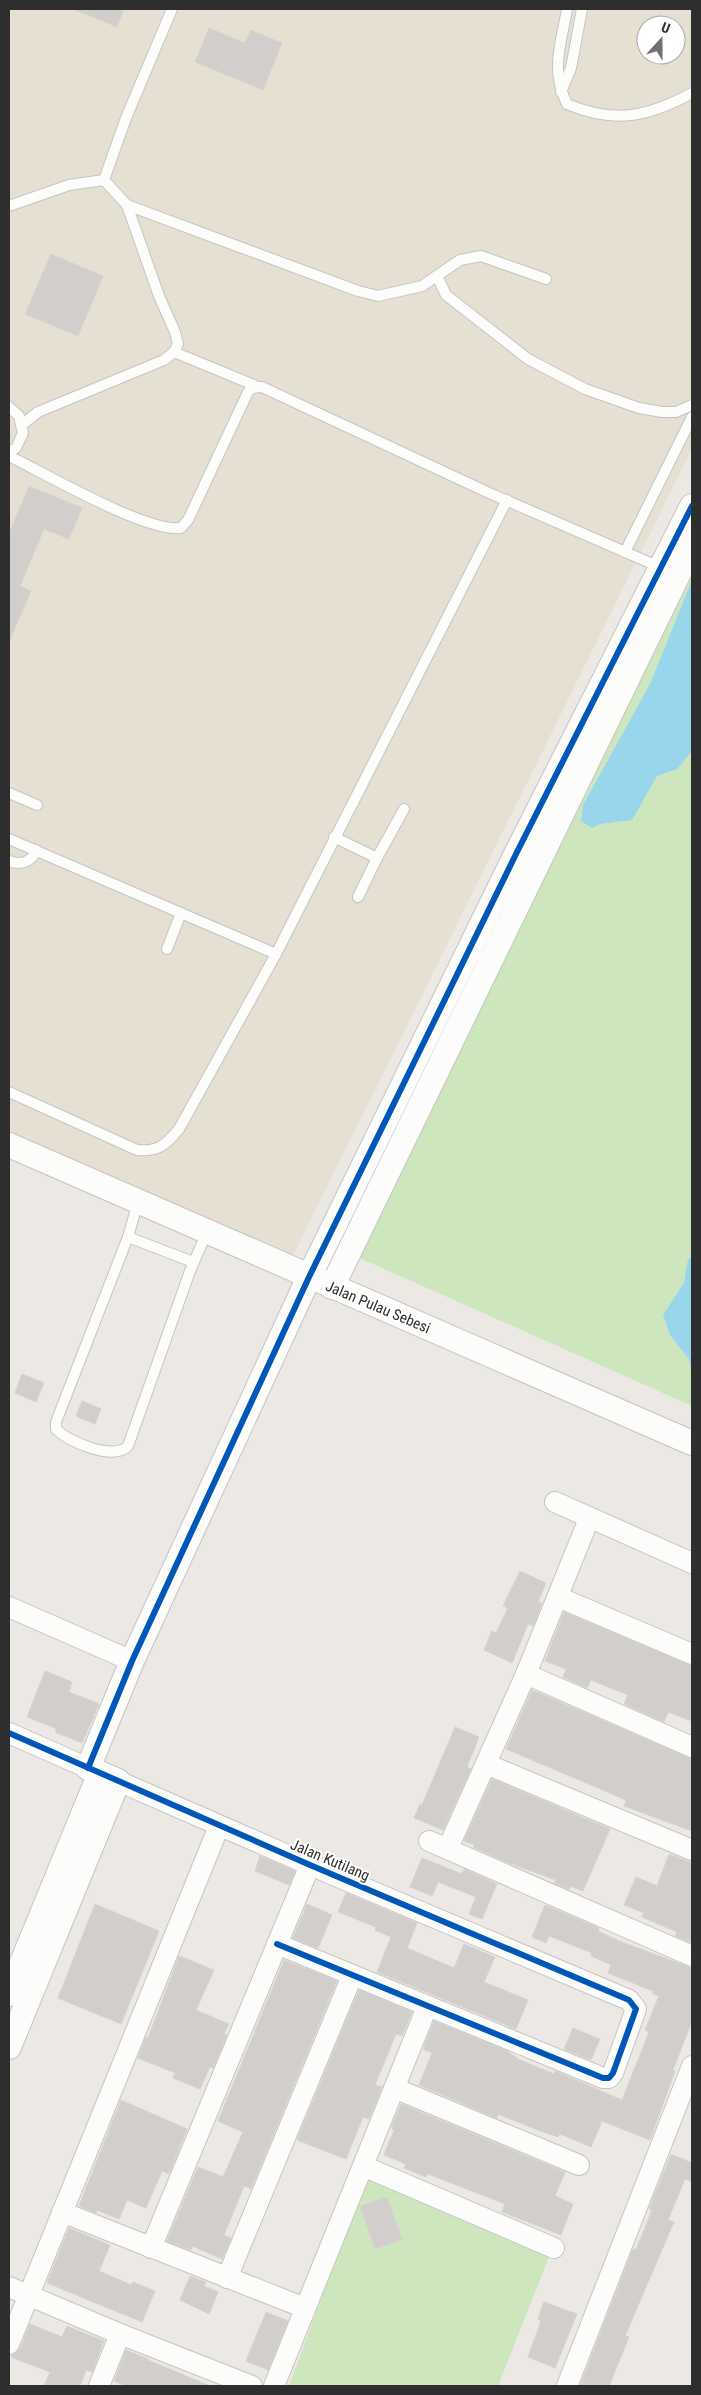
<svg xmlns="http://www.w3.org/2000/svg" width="701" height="2395" font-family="'Roboto Condensed',sans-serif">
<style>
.education{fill:#e6e0d3;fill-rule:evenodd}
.green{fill:#cee6be}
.water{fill:#99d6ec}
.building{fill:#d1cecb;stroke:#d7d4d0}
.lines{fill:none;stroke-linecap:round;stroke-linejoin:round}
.service-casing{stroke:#c5c4c5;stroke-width:12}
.minor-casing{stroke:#c5c4c5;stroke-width:22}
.tertiary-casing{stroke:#c5c4c5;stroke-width:26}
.service{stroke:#fcfcfb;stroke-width:10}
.minor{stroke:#fcfcfb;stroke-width:20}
.tertiary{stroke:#fcfcfb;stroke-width:24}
.cycleway-casing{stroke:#fff;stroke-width:9}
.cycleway{stroke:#0057b8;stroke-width:6}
.labels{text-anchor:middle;stroke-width:4;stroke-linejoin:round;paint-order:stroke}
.street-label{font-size:15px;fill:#2e2e2e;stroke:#fff}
</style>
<rect width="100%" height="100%" fill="#ece8e4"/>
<path class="education" d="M 9,9 L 692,9 L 692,449 L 291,1260 L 9,1135 ZM 646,25 L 676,25 L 676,55 L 646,55 Z"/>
<g class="green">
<polygon points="692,556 692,1406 355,1256"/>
<polygon points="366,2177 549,2257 498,2386 289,2386"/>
</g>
<g class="water">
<polygon points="692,580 692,751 677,769 657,776 632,820 600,824 592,828 581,821 583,805 650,684"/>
<polygon points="692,1257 692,1374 689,1359 670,1335 663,1315 684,1283 688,1259"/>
</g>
<g class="building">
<polygon points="73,9 124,9 117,27"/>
<polygon points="209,28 245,43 251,30 282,43 263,90 195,62"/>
<polygon points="51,254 103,276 78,336 25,314"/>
<polygon points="29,486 82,508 69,539 44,529 20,586 31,591 9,642 9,534"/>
<polygon points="22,1374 44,1383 36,1402 15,1393"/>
<polygon points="82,1401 101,1409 95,1424 76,1416"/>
<polygon points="520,1571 546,1583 538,1602 542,1603 533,1626 528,1624 512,1663 484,1650 492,1631 496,1633 508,1608 503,1606"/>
<polygon points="564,1612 692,1666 692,1721 668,1712 664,1722 624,1704 628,1695 591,1680 587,1688 563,1677 566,1669 545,1661"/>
<polygon points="45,1671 72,1682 69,1692 99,1704 82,1743 55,1732 57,1729 27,1717"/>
<polygon points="532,1690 692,1759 692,1831 624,1806 626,1800 506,1749"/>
<polygon points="455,1727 479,1737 467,1767 471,1769 443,1830 414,1818 420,1804 422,1805"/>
<polygon points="492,1779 610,1829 583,1891 570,1886 569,1889 554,1883 556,1880 506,1862 473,1847 475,1845 464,1841"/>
<polygon points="669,1854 692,1863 692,1943 675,1936 677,1932 642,1917 644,1913 624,1905 636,1877 657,1886"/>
<polygon points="260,1856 295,1871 289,1885 255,1871"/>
<polygon points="422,1858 462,1874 464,1869 497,1884 482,1919 469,1914 476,1897 438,1882 432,1896 410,1887"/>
<polygon points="346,1893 417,1923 407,1948 454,1968 464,1944 495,1957 484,1982 528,2000 516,2029 377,1972 391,1937 375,1930 376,1927 338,1912"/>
<polygon points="95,1904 159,1931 121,2024 58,1998"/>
<polygon points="307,1904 332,1915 318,1948 293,1938"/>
<polygon points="545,1905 599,1928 598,1931 619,1941 692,1968 692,2021 673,2070 675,2071 650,2140 602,2121 591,2147 560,2134 558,2137 535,2129 498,2114 497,2118 419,2085 432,2053 423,2049 434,2021 507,2051 520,2060 554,2074 555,2071 622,2100 649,2032 645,2030 659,1996 652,1993 653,1991 608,1973 611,1965 591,1956 592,1953 549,1936 546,1943 532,1937"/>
<polygon points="179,1956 214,1970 196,2010 229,2024 224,2034 227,2035 213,2068 210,2067 200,2089 173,2078 175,2073 138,2058 146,2037 148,2038"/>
<polygon points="284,1960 337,1981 251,2189 244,2186 224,2235 231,2238 222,2259 192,2246 191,2250 167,2241 198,2167 223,2177 243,2132 218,2121"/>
<polygon points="359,1990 412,2012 402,2036 396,2034 375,2085 382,2087 369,2119 363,2117 346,2159 297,2140"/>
<polygon points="573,2028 600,2039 591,2060 564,2049"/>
<polygon points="121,2100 187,2129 169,2174 162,2171 146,2208 127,2200 119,2219 97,2210 96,2213 79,2206"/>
<polygon points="401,2104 565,2172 555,2196 573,2204 561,2235 502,2212 505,2204 428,2174 426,2177 404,2168 406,2164 384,2155 394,2130 391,2128"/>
<polygon points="671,2154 692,2163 692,2182 685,2179 668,2220 674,2222 625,2336 629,2337 609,2386 580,2386 633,2249 636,2250 652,2210 649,2209"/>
<polygon points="387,2197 402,2240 375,2249 360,2206"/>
<polygon points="69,2228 110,2245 99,2271 131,2285 133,2282 155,2291 142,2322 47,2283"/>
<polygon points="190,2276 206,2282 204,2286 218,2292 209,2314 180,2300"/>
<polygon points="544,2302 577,2314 555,2368 528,2357 541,2321 538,2319"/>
<polygon points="266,2312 288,2321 268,2370 246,2361"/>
<polygon points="30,2324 62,2337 67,2326 104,2341 92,2372 86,2370 80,2386 44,2386 50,2372 11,2357 20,2349"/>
<polygon points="126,2350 148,2359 148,2360 210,2386 126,2386 114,2381"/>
</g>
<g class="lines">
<g class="service-casing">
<g id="service">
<path d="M 567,9 C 561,45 550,69 567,104 C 614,124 648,117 692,93"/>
<polyline points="561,92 571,68 582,9"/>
<polyline points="104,180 126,118 172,9"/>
<polyline points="127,205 358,291 378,296 422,286 460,260 481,256 546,279"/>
<polyline points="9,206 69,185 104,180 127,205 159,296 175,332 178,344 174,352 164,360 38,412 23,424"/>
<polyline points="437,276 446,295 528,359 585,389 639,408 662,412 676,412 692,405"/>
<polyline points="174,352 256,386"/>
<polyline points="9,407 19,416 23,433 16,448 9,452"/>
<path d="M 9,456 C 44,473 147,533 181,528 L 188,520 L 248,392 L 252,388 L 262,387 L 487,492 L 662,568"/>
<polyline points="625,552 692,417"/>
<polyline points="9,793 37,805"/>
<polyline points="334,837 377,858 404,809"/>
<polyline points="9,839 276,954"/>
<path d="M 9,861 C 20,865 32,863 36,850"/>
<polyline points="358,897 377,858"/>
<polyline points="167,949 181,913"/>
<path d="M 9,1092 L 137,1150 C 158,1152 166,1145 179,1129 L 276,954 L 507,500"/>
<path d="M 138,1202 L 128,1237 L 56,1422 L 56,1429 C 68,1442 114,1461 128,1446 L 190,1271 L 207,1232"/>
<polyline points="128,1237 193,1262"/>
</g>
</g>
<g class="minor-casing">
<g id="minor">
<polyline points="555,1502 692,1563"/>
<polyline points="558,1597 692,1654"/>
<polyline points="9,1607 132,1661"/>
<polyline points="526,1674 692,1747"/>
<polyline points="9,1733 88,1768"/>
<polyline points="486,1764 692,1850"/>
<polyline points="118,1781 310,1865 629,2000 636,2009 613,2073 609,2078 603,2078 277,1944"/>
<polyline points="429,1841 692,1956"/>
<polyline points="448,1848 526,1674 589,1519"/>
<polyline points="394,2088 579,2165"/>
<polyline points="363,2166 554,2248"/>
<polyline points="62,2212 305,2308"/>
<polyline points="151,2248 310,1865"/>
<polyline points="227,2278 352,1976"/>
<polyline points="9,2287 120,2334 252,2386"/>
<polyline points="9,2344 219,1826"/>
<polyline points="99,2386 120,2334"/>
<polyline points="274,2386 427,2007"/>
<polyline points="567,2386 692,2066"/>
</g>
</g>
<g class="tertiary-casing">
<g id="tertiary">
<polyline points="9,1145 692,1443"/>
<polyline points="332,1287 692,546"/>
<polyline points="9,1994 100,1773"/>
<polyline points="9,2047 118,1781 88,1768 132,1661 309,1277 517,852 692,506"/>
</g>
</g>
<use href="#service" class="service"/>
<use href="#minor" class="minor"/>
<use href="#tertiary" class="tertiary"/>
<g class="cycleway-casing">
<g id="cycleway">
<polyline points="9,1733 310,1865 629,2000 636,2009 613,2073 609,2078 603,2078 277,1944"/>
<polyline points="88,1768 132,1661 309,1277 517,852 692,506"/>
</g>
</g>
<use href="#cycleway" class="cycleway"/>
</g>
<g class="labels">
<g class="street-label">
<text transform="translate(378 1307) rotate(23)" y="5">Jalan Pulau Sebesi</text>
<text transform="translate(330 1860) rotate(23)" y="5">Jalan Kutilang</text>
</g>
</g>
<rect width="701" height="2395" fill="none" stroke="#2e2e2e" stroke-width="20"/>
<g transform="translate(661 40) rotate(21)"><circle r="24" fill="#ffffff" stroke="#ababab"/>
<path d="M0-4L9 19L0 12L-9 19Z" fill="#706f6e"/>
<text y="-8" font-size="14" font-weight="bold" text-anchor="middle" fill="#2e2e2e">U</text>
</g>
</svg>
